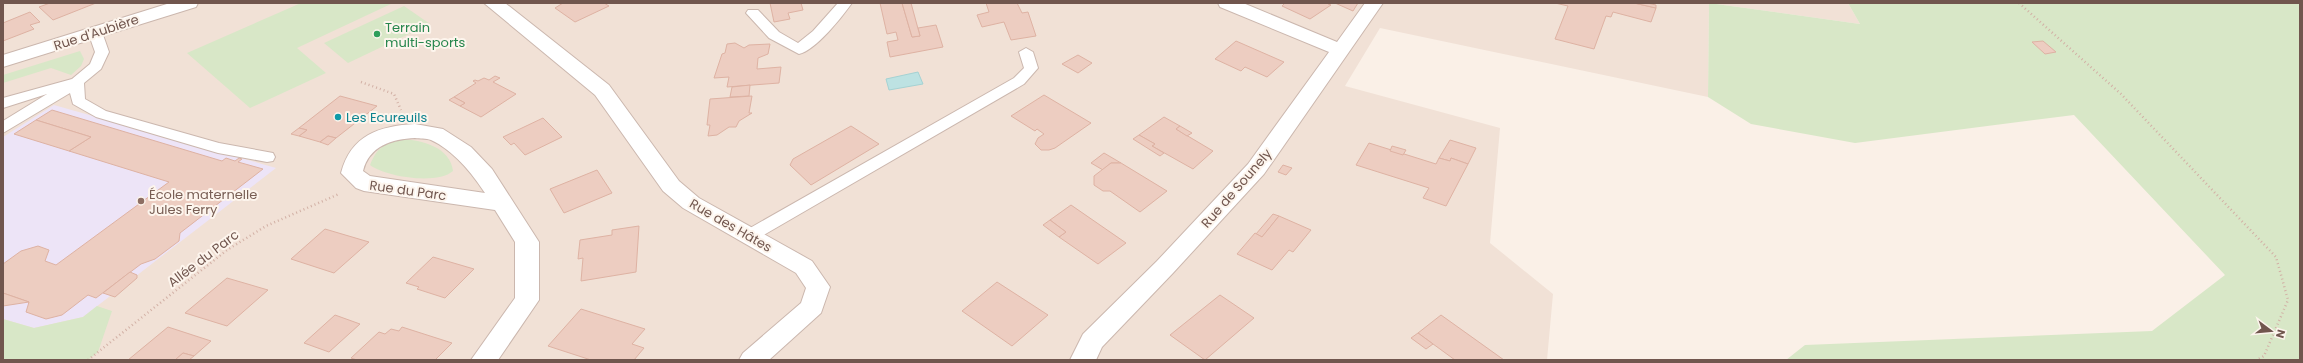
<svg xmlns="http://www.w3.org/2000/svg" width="2303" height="363" font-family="Poppins,sans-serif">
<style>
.residential{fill:#f1e1d6}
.education{fill:#ede4f7}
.green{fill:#d8e7c7}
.water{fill:#bde2e2;stroke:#a5d2d3}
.building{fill:#edcdc1;stroke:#deb2a3}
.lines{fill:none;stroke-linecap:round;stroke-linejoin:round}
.service-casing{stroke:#cbb7ae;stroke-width:2}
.minor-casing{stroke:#cbb7ae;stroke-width:2}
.path{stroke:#d2b0a5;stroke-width:2.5;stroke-dasharray:1 3;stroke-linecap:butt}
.service{fill:#fff;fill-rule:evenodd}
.minor{fill:#fff;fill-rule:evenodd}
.leisure-dot{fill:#2e9e5b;stroke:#fdf5ed;stroke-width:1.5}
.culture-dot{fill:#0f9aa8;stroke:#fdf5ed;stroke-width:1.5}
.education-dot{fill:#8d6e63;stroke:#fdf5ed;stroke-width:1.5}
.labels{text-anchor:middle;stroke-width:4;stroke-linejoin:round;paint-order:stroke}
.leisure-label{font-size:13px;fill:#27864d;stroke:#fdf5ed;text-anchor:start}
.street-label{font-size:13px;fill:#71564e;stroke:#fdf5ed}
.culture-label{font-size:13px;fill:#0d838f;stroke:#fdf5ed;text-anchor:start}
.education-label{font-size:13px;fill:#785e54;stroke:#fdf5ed;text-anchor:start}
</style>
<rect width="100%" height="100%" fill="#faf0e7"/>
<polygon class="residential" points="3,3 1848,3 1860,24 1709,3 1708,97 1380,28 1345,86 1500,128 1490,243 1553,294 1547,360 3,360"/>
<polygon class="education" points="54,105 276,168 83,317 34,328 3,319 3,137"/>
<g class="green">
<polygon points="301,3 393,3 297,48 326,73 250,108 187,53"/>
<polygon points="1709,3 1860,24 1848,3 2300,3 2300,360 1786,360 1805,345 2152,331 2225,275 2074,115 1855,143 1751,124 1708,97"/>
<polygon points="404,6 430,24 348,63 324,43"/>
<polygon points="80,51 84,59 81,66 71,75 51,68 3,83 3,75"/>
<path d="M 401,139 C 422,140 450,147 453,171 C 437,185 386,177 370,165 C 377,147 383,145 401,139 Z"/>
<polygon points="97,306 112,311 98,352 88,360 3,360 3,319 34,328 83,317"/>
</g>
<polygon class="water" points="918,72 923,84 889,90 886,79"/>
<g class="building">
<polygon points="50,3 96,3 53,20 39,7"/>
<polygon points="563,3 604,3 609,6 575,22 555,8"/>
<polygon points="770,3 801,3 803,10 788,13 790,19 774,22"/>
<polygon points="880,3 902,3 912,37 920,36 918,28 936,25 943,47 890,57 887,42 898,40 896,32 887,34"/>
<polygon points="902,3 911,3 920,36 912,37"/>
<polygon points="986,3 1017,3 1022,13 1028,12 1036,36 1011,40 1004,22 982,27 977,15 989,12"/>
<polygon points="1285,3 1330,3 1328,4 1331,5 1310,19 1282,6"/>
<polygon points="1335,3 1358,3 1353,11"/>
<polygon points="1555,3 1634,3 1656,8 1651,22 1613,12 1611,17 1606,16 1594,49 1555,39 1568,6"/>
<polygon points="1634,3 1647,3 1656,5 1656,8"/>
<polygon points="30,12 40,22 30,25 34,29 3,41 3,23"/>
<polygon points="1236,41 1284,62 1267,77 1245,67 1241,71 1215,59"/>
<polygon points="2043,41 2056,52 2045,54 2032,42"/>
<polygon points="735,43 744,48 749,45 770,44 768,54 758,58 757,69 781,67 779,83 727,87 729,77 714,78 722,54 725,53 727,44"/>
<polygon points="1078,55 1092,63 1078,73 1062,64"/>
<polygon points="495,76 500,78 493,82 516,94 481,117 460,106 465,103 454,97 476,83 473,81 475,80 478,81 484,78 489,80"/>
<polygon points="750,85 749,96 730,97 732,87"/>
<polygon points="1044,95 1091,123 1055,148 1049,150 1041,150 1035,144 1038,138 1044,134 1037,129 1035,131 1011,116"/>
<polygon points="340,96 377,106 336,138 328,136 320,142 299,136 307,130 299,128"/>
<polygon points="752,96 749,113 752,113 739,121 736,127 729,127 717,135 708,136 710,125 707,125 710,99"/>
<polygon points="454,97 465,103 460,106 449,100"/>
<polygon points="52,110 222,161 226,158 235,161 239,158 242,159 238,162 263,169 180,233 179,241 155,259 141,264 96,298 88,295 62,315 46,319 26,312 29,302 3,293 3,264 21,251 38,246 49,250 45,261 56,265 169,182 69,151 91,137 36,120"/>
<polygon points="1164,117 1180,126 1176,129 1213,151 1193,169 1152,146 1155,144 1139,135"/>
<polygon points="543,118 562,137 525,155 514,143 511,145 503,137"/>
<polygon points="36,120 91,137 69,151 14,134"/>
<polygon points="851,126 879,144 811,185 790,165 793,159"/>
<polygon points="1180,126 1192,133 1187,136 1176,129"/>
<polygon points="299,128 307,130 299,136 291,134"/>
<polygon points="1139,135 1155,144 1152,146 1164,153 1160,156 1133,139"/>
<polygon points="328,136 336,138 328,145 320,142"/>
<polygon points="1450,140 1476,148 1468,164 1451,158 1450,161 1439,158"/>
<polygon points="1369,143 1436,164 1439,158 1450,161 1451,158 1468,164 1446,206 1423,198 1429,188 1356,165"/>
<polygon points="1392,146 1406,150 1403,155 1390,151"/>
<polygon points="1104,153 1121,163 1111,163 1103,170 1091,163"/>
<polygon points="1111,163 1121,163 1167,191 1140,212 1110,191 1103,191 1094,185 1094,176"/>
<polygon points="1283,165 1292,168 1286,175 1278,172"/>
<polygon points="597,170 612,193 564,213 550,189"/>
<polygon points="1071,205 1126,243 1098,264 1059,237 1066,232 1050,220"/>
<polygon points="1273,214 1279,216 1262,237 1256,234"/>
<polygon points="1279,216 1311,230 1293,252 1289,250 1272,270 1237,254 1255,233 1262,237"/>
<polygon points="1050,220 1066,232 1059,237 1043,225"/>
<polygon points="639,226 636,272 581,281 583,258 578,259 580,240 612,235 612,230"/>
<polygon points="325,229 369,242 334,273 291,259"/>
<polygon points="433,257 474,269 445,298 417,289 419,287 406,283"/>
<polygon points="130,272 137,275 137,278 115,297 103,293"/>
<polygon points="227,278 268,290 227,326 185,313"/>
<polygon points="997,282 1048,315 1012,346 962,311"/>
<polygon points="3,293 29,302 3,306"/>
<polygon points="1220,295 1254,318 1205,360 1170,335"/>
<polygon points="581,309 645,329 632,344 644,348 634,360 591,360 548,346"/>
<polygon points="335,315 360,324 329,352 304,343"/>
<polygon points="1441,315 1504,360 1455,360 1418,333"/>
<polygon points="168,327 211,341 194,356 183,353 175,360 128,360"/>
<polygon points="402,327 452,343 435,360 357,360 351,358 379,332 385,334 391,329 399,331"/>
<polygon points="1418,333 1433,344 1426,349 1411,338"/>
<polygon points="183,353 194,356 189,360 175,360"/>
</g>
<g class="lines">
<g class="service-casing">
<g id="service">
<path d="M 838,3 L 852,3 C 842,17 816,50 799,54 L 769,38 L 746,13 L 748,10 L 758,10 L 779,32 L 798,43 L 813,31 Z"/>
<polygon points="95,28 102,32 109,52 101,69 84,83 85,99 106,111 219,143 273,153 275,157 273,161 267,162 218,153 96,117 73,104 70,93 3,133 3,121 47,94 3,108 3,98 72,79 90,64 95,52 88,32"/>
<polygon points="1026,48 1033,52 1038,68 1024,84 755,240 749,242 743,240 741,236 743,232 1014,78 1024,68 1019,52"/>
</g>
</g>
<g class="minor-casing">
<g id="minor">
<polygon points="170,3 198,3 196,7 3,67 3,55"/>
<polygon points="484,3 505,3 609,85 679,181 699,198 812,261 830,287 821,313 769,360 739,360 743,353 801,303 806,288 796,273 683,208 663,191 595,95"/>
<polygon points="1218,3 1243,3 1337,42 1365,3 1383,3 1264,174 1173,273 1102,347 1096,360 1070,360 1083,334 1157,261 1248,164 1329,52 1220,7"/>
<path d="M 415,124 L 443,129 L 471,147 L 492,169 L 539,242 L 539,300 L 498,360 L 471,360 L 515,298 L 515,242 L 495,210 L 364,191 L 356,188 L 341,173 C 351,135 379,126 415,124 ZM 415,138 C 420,139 426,138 431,140 C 453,150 472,173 485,193 L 370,176 L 363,171 C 369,146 392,139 415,138 Z"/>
</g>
</g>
<g class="path">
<polyline points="2019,3 2121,94 2276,257 2288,300 2264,356 2257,360"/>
<polyline points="361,82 394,94 401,110"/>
<polyline points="88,360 227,250 266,226 339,194"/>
</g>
<use href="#service" class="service"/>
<use href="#minor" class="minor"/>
</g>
<circle class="leisure-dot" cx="377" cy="34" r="4"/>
<circle class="culture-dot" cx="338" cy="117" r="4"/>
<circle class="education-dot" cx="141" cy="201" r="4"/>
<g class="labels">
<g class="leisure-label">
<text x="385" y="32">Terrain<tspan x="385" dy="15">multi-sports</tspan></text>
</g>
<g class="street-label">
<text transform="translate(96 32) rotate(-18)" y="5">Rue d'Aubière</text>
<text transform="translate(1236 188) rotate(-49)" y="5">Rue de Sounely</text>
<text transform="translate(408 190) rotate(8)" y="5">Rue du Parc</text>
<text transform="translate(731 225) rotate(30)" y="5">Rue des Hâtes</text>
<text transform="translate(203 258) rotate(-37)" y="5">Allée du Parc</text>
</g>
<g class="culture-label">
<text x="346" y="122">Les Ecureuils</text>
</g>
<g class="education-label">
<text x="149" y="199">École maternelle<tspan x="149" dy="15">Jules Ferry</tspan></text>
</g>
</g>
<rect width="2303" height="363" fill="none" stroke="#71564e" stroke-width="8"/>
<g transform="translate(2271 331) rotate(106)" stroke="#fdf5ed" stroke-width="3" paint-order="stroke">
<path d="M0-3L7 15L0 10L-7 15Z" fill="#71564e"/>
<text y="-6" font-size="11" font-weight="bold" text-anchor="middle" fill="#71564e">N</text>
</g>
</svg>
